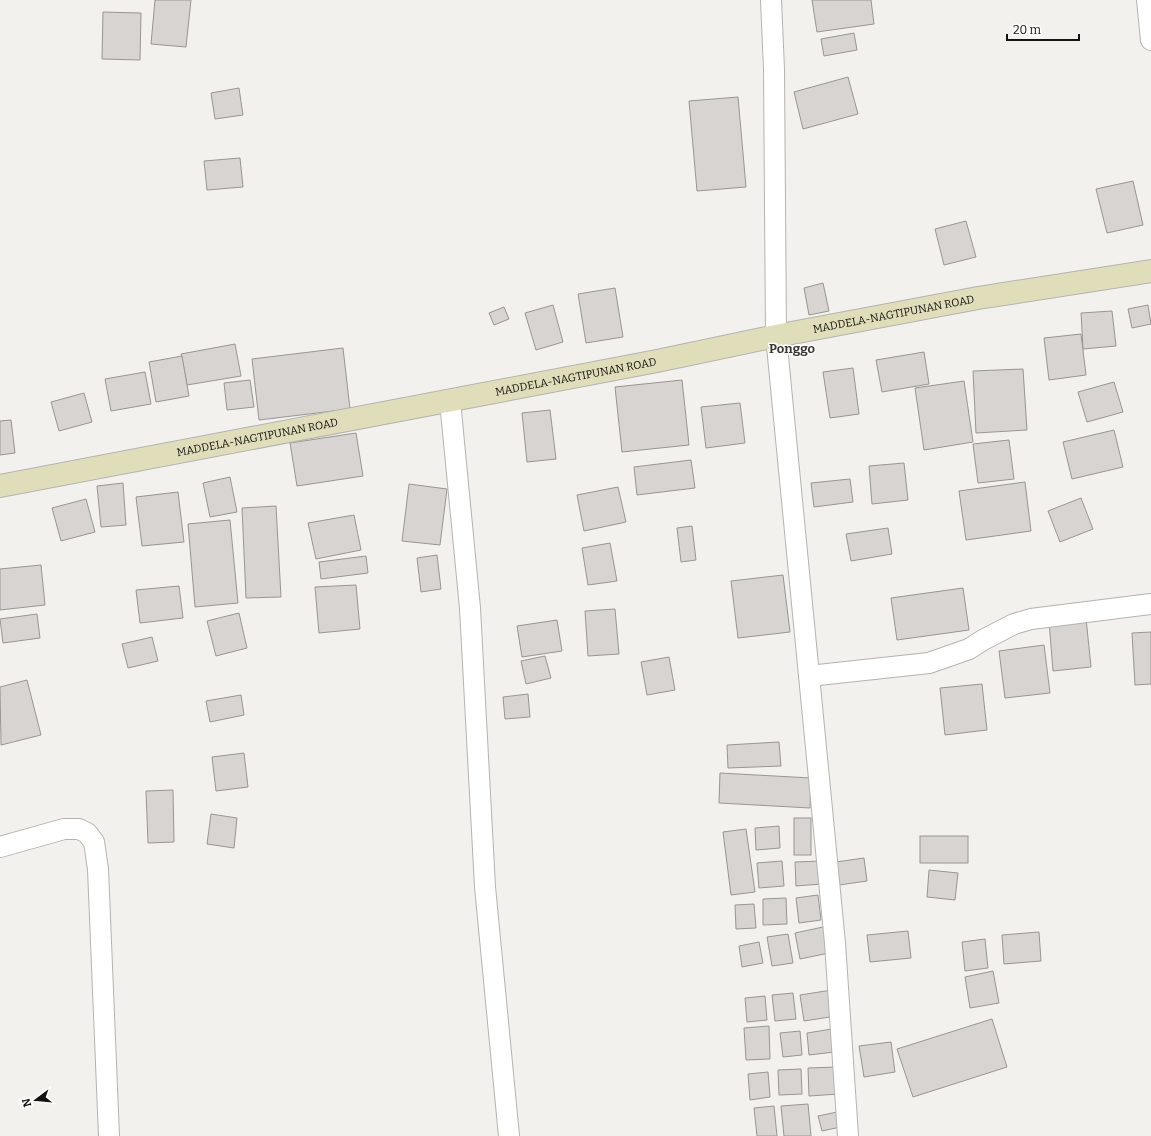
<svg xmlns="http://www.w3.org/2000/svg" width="1151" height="1136" font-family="Bitter,serif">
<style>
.building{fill:#d7d4d2;stroke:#989693}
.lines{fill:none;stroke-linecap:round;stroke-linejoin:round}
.minor-casing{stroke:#b4b3b0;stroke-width:22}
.secondary-casing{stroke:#b4b3b0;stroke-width:24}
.minor{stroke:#fff;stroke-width:20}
.secondary{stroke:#e0deba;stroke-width:22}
.labels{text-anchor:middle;stroke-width:3;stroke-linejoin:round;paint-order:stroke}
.street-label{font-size:11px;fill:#131211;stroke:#fffefb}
.quarter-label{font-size:13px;font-weight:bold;fill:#393836;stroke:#fffefb}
</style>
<rect width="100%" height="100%" fill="#f2f1ed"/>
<g class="building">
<polygon points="155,0 191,0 186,47 151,44"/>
<polygon points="812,0 871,0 874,24 817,32"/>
<polygon points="103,12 141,13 140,60 102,59"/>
<polygon points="854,33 857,50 824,56 821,39"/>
<polygon points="848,77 858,114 803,129 794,92"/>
<polygon points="239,88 243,115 215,119 211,93"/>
<polygon points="738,97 746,187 697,191 689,101"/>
<polygon points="240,158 243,187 207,190 204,161"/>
<polygon points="1133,181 1143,225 1107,233 1096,189"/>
<polygon points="966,221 976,257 944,265 935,229"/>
<polygon points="823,283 829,311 809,315 804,288"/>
<polygon points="615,288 623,337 586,343 578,294"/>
<polygon points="553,305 563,342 536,350 525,313"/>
<polygon points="1148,305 1151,324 1132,328 1128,309"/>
<polygon points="504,307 509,319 494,325 489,313"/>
<polygon points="1112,311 1116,346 1083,349 1081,313"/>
<polygon points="1081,334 1086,375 1049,380 1044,338"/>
<polygon points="235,344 241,376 187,385 181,354"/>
<polygon points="343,348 350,409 259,420 252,359"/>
<polygon points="924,352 929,384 882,392 876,360"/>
<polygon points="182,356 189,396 156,402 149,362"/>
<polygon points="853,368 859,414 830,418 823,372"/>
<polygon points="1023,369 1027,430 976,433 973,371"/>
<polygon points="145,372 151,404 111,411 105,379"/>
<polygon points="250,380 254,407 227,410 224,383"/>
<polygon points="682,380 689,445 622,452 615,387"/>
<polygon points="964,381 973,442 924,450 915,388"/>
<polygon points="1114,382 1123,412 1087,422 1078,392"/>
<polygon points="84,393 92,422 59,431 51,402"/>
<polygon points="740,403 745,443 706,448 701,407"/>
<polygon points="550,410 556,459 527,462 522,413"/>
<polygon points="11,420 15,453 0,455 0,421"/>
<polygon points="1114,430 1123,467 1072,479 1063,442"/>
<polygon points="356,433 363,476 297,486 290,443"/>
<polygon points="1009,440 1014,479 978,483 973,444"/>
<polygon points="691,460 695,488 637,495 634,467"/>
<polygon points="904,463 908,500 872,504 869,466"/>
<polygon points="230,477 237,512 210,517 203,483"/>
<polygon points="850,479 853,502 814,507 811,483"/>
<polygon points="1025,482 1031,531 966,540 959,491"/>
<polygon points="123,483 126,525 101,527 97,486"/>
<polygon points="409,484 447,489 440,545 402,541"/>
<polygon points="618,487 626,522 584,531 577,495"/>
<polygon points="178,492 184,542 142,546 136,497"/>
<polygon points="1081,498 1093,529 1060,542 1048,511"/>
<polygon points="86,499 95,532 61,541 52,508"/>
<polygon points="276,506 281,597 246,598 242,508"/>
<polygon points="354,515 361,550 316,559 308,523"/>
<polygon points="230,520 238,603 195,607 188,524"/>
<polygon points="692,526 696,560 681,562 677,528"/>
<polygon points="888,528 892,554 851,561 846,534"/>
<polygon points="610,543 617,581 588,585 582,548"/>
<polygon points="437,555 441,589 421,592 417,558"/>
<polygon points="366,556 368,573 321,579 319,562"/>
<polygon points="41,565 45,605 0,610 0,569"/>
<polygon points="783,575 790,632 738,638 731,581"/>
<polygon points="356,585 360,629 319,633 315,587"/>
<polygon points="179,586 183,618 140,623 136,590"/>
<polygon points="963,588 969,630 897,640 891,598"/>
<polygon points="615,609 619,654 588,656 585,611"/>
<polygon points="239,613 247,648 216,656 207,621"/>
<polygon points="37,614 40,638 3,643 0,619"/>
<polygon points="1086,618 1091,667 1053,671 1049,621"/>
<polygon points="557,620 562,651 522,657 517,626"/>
<polygon points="1151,632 1151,684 1135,685 1132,633"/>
<polygon points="152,637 158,661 128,668 122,644"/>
<polygon points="1044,645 1050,693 1005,698 999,651"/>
<polygon points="545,656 551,678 526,684 521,661"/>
<polygon points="669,657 675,690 647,695 641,662"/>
<polygon points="27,680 41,735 1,745 0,687"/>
<polygon points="982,684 987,730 945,735 940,688"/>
<polygon points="528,694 530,717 505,719 503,697"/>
<polygon points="241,695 244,715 210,722 206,701"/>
<polygon points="779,742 781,766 728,768 727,745"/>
<polygon points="244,753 248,787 216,791 212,757"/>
<polygon points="720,773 811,778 810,808 719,803"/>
<polygon points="173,790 174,842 148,843 146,791"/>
<polygon points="211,814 237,818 234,848 207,844"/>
<rect x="794" y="818" width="17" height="37"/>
<polygon points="779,826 780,848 756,850 755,828"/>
<polygon points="746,829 755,892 731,895 723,832"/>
<rect x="920" y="836" width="48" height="27"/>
<polygon points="864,858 867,881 839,885 836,862"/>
<polygon points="782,861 784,886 759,888 757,863"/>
<polygon points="821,861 822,884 796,886 795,862"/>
<polygon points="929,870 958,873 955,900 927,897"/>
<polygon points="818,895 821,920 799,923 796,898"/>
<polygon points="786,898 787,924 763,925 763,899"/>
<polygon points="754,904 756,928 736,929 735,905"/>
<polygon points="823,927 829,953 800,959 795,933"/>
<polygon points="908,931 911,958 870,962 867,935"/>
<polygon points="1039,932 1041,961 1004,964 1002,935"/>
<polygon points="788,934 793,963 772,966 767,937"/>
<polygon points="985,939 988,968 965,971 962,942"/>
<polygon points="759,942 763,963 742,967 739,946"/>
<polygon points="993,971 999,1003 970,1008 965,977"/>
<polygon points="832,990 836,1016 804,1021 800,995"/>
<polygon points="793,993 796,1019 775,1021 772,995"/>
<polygon points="765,996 767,1020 747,1022 745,998"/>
<polygon points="992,1019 1007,1067 913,1097 897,1049"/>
<polygon points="769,1026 770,1059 746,1060 744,1028"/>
<polygon points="832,1029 834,1052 809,1055 807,1033"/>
<polygon points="800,1031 802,1055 783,1057 780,1033"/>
<polygon points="891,1042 895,1072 864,1077 859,1046"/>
<polygon points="837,1067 839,1094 809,1096 808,1068"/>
<polygon points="801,1069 802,1094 779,1095 778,1070"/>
<polygon points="768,1072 770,1097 750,1100 748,1074"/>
<polygon points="808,1104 811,1136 784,1136 781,1106"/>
<polygon points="774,1106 777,1136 757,1136 754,1108"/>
<polygon points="842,1111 845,1126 822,1131 818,1116"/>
</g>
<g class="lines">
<g class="minor-casing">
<g id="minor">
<polyline points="771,0 774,69 776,336 835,943 848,1136"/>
<polyline points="1147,0 1151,40"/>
<polyline points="450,401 470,608 485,887 509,1136"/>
<polyline points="809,676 929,663 969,649 983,640 1014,624 1031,619 1151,604"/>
<polyline points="0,847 64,829 79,829 87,833 94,842 98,869 109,1136"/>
</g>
</g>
<g class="secondary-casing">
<g id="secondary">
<path id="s1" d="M 0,486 L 657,361 L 776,336 L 978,298 L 1151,271"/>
</g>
</g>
<use href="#minor" class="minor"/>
<use href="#secondary" class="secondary"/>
</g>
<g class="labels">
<g class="street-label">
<text dy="4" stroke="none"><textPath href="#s1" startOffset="910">MADDELA-NAGTIPUNAN ROAD</textPath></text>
<text dy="4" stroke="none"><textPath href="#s1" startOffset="586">MADDELA-NAGTIPUNAN ROAD</textPath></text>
<text dy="4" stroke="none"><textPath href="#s1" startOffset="262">MADDELA-NAGTIPUNAN ROAD</textPath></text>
</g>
<g class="quarter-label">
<text x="792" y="353">Ponggo</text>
</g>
</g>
<g transform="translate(36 1100) rotate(254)" stroke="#fffefb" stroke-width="3" paint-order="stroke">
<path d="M0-3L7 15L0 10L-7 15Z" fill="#131211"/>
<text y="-6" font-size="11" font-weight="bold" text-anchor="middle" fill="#131211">N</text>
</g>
<path d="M1007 34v6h72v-6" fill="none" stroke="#131211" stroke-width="2"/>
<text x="1013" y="34" font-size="12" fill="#131211" stroke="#fffefb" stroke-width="3" paint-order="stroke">20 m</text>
</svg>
